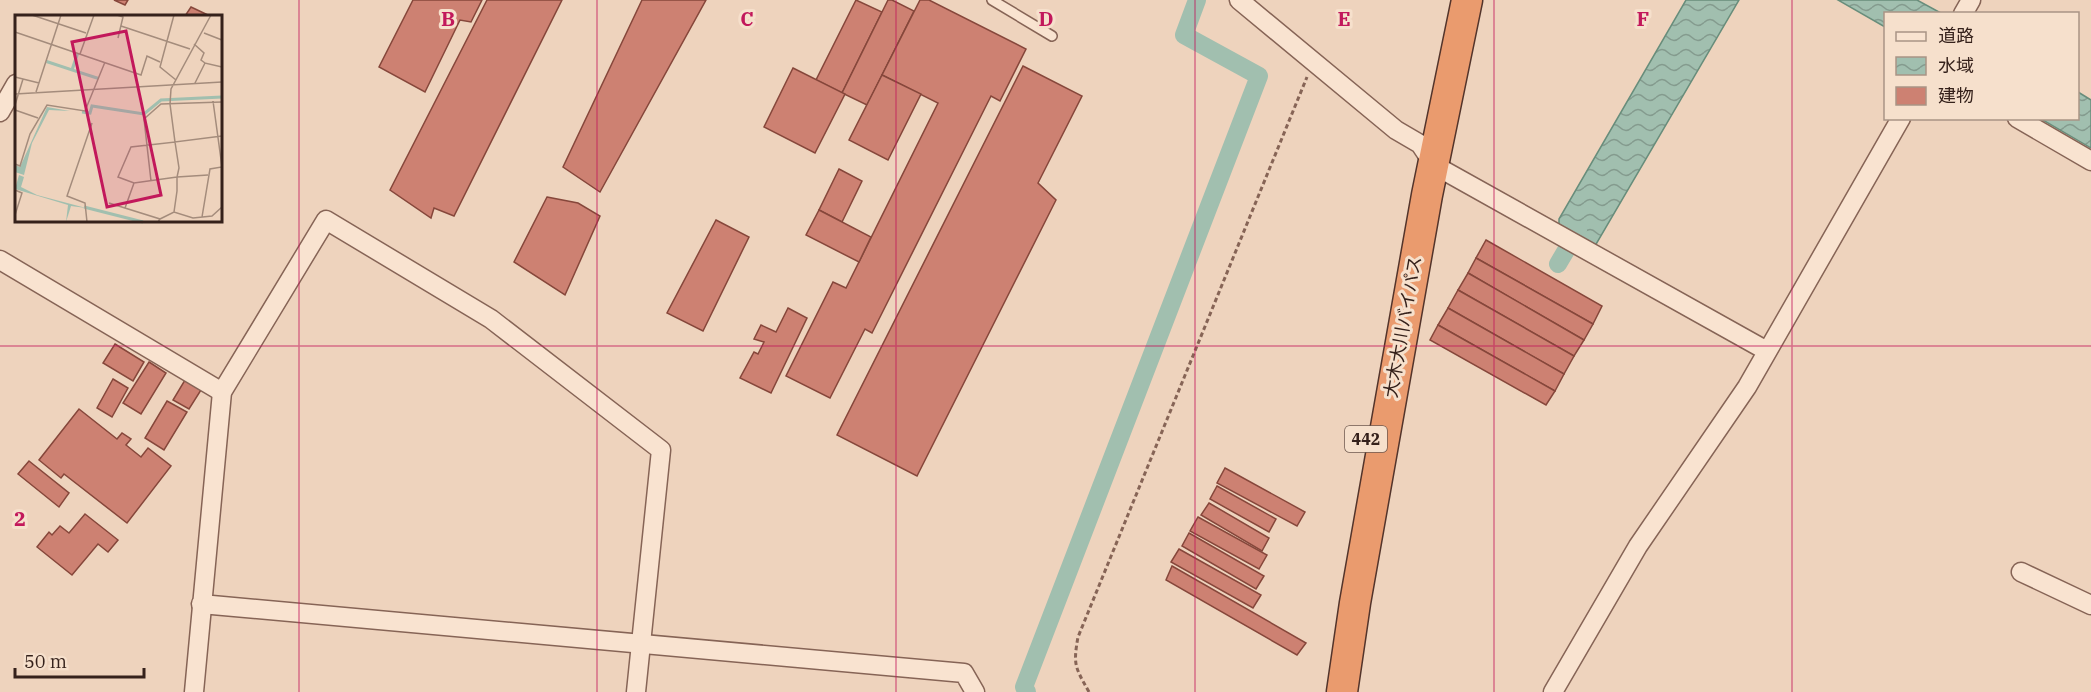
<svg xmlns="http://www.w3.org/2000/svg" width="2091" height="692" font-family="'IBM Plex Serif','Noto Sans JP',serif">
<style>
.water{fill:url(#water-waves);stroke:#688d7b;stroke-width:1.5}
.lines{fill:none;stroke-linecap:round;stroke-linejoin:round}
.canal{stroke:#a1bfaf;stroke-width:18}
.building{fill:#cd8172;stroke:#86473b;stroke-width:1.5}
.service-casing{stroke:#866456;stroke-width:12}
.minor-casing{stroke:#866456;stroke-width:21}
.trunk-casing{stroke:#53342b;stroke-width:33}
.path{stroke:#866456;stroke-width:3;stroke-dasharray:4.5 3;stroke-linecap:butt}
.service{stroke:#f9e3d0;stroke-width:9}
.minor{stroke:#f9e3d0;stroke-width:18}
.trunk{stroke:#ea9b6e;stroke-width:30}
.grid{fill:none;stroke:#c2185b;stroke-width:1.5;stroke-opacity:0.55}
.labels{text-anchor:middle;stroke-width:6;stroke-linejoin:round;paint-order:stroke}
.shield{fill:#f6e0cc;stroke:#6f5a50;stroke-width:1.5}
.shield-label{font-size:16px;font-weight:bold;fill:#35211b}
.street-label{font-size:18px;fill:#35211b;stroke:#f6e0cc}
.inset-river{fill:none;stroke:#a1bfaf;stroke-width:3}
.inset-road{fill:none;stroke:#a48c7c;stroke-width:1.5}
.view{fill:#c2185b;fill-opacity:0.15;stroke:#c2185b;stroke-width:3}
.inset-edge{fill:none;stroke:#35211b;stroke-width:3}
.grid-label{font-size:20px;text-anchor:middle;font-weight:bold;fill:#c2185b;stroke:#f6e0cc;stroke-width:6;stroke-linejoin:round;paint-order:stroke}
</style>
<defs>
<pattern id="water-waves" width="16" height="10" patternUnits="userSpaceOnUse" patternTransform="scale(1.5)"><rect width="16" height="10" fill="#a1bfaf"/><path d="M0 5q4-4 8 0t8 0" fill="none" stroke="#849b8e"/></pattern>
</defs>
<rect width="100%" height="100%" fill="#eed3bd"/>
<g class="water">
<polygon points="1686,0 1739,0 1595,246 1559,226 1559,219"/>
<polygon points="1838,0 1917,0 1941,13 1886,14 1885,27"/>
<polygon points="2078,92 2091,100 2091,148 2041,119 2078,118"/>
</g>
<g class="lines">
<g class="canal">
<polyline points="1558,264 1578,230"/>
<polyline points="1027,692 1024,687 1259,76 1184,35 1197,0"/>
</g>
</g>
<g class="building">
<polygon points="114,0 128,0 125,5"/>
<polygon points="413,0 482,0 471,22 460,20 425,92 379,67"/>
<polygon points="487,0 562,0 454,216 434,208 431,218 390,190"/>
<polygon points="642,0 706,0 600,192 563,167"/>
<polygon points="856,0 882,12 842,93 816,80"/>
<polygon points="888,0 892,0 914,11 867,105 842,93"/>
<polygon points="920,0 929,0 1026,49 1000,101 991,96 872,333 865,329 830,398 786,376 833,282 846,288 938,103 882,75"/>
<polygon points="191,7 210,16 185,16"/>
<polygon points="1023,66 1082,96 1038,183 1056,200 917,476 837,435"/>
<polygon points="793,68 845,94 815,153 764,127"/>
<polygon points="882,75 921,94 888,160 849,140"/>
<polygon points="839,169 862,181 842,222 819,210"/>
<polygon points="547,197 578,203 600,216 565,295 514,262"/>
<polygon points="819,210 871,237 859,262 806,235"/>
<polygon points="716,220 749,237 703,331 667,313"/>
<polygon points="1486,240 1602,306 1593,324 1476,258"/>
<polygon points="1476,258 1593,324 1584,340 1468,273"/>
<polygon points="1468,273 1584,340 1574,356 1458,290"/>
<polygon points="1458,290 1574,356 1564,374 1448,308"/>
<polygon points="788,308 807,318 771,393 740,378 754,352 758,354 764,342 754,339 761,325 776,332"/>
<polygon points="1448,308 1564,374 1555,391 1438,325"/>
<polygon points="1438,325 1555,391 1546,405 1430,340"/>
<polygon points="115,344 144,362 133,381 103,363"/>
<polygon points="149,362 166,373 141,414 123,403"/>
<polygon points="113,379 128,388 112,417 97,408"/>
<polygon points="185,380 201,390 189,409 173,400"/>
<polygon points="167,401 187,412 164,450 145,438"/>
<polygon points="79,409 117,439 122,433 131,439 126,445 141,457 148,448 171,466 127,523 64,474 61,478 39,460"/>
<polygon points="29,461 69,493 59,507 18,474"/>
<polygon points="1225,468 1305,512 1297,526 1217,483"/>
<polygon points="1217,486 1276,519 1269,532 1210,499"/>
<polygon points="1209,503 1269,538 1262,551 1201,515"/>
<polygon points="85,514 118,540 108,552 98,544 72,575 37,547 49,532 52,535 60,526 69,533"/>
<polygon points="1198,517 1267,555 1259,569 1190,531"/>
<polygon points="1189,533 1264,576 1256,589 1182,546"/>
<polygon points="1179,549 1261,595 1253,608 1171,562"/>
<polygon points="1172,566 1306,643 1297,655 1166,580"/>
</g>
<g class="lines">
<g class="service-casing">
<polyline id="service" points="992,0 1052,36"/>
</g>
<g class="minor-casing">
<g id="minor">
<polyline points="1239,0 1396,130 1420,144 1434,165 1767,351"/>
<polyline points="1963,14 1971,0"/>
<polyline points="0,112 16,84"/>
<polyline points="2017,118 2091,161"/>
<polyline points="0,260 222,392"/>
<polyline points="2021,572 2091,605"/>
<polyline points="201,604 964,673 975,692"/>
<polyline points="194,692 222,392 326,220 491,319 661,450 636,692"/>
<polyline points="1553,692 1638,546 1747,387 1901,118"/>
</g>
</g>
<g class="trunk-casing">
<polyline id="trunk" points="1342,692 1355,603 1427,195 1467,0"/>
</g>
<path class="path" d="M 1089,692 C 1075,667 1073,665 1078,637 L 1307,77"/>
<use href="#service" class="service"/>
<use href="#minor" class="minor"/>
<use href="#trunk" class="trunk"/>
</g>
<path class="grid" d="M 299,0 L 299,692M 597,0 L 597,692M 896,0 L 896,692M 1195,0 L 1195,692M 1494,0 L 1494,692M 1792,0 L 1792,692M 0,346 L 2091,346"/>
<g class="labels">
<rect class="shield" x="1345" y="426" width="42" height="26" rx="4.5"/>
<g class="shield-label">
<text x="1366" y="445">442</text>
</g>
<g class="street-label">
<text transform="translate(1403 327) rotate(-80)" y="6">大木大川バイパス</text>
</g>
</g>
<g transform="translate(15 15)">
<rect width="207" height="207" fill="#eed3bd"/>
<path d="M 61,38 L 64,39 L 59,54 L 84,62 L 83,65 L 31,48 L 32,45 L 56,53 ZM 32,92 L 55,96 L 34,95 L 17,128 L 9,160 L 0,157 L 0,150 L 5,152 ZM 4,160 L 9,162 L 6,172 L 22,180 L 71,193 L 56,191 L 51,207 L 53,190 L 0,174 Z" fill="#a1bfaf"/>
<path class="inset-river" d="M 67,97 L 75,98 L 77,91 L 129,99 L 146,85 L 207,82M 69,192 L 128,207"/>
<path class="inset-road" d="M 17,0 L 71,18M 102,0 L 108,2 L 103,23M 159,0 L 145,52 L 161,65M 196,0 L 156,74 L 155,89 L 160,127 L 207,121M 106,11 L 175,34M 0,17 L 126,60 L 132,41 L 145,47M 189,18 L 207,25M 179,29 L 189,38 L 186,45 L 190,48M 65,39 L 79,0M 0,62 L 24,68M 180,68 L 190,48 L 207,52M 21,77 L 46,0M 0,79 L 207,67M 0,90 L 8,64M 0,95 L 23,103M 0,149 L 5,151 L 15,119 L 32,90 L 70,96 L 90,47M 136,166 L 129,104 L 146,89 L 207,87M 0,175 L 7,178 L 0,200M 94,188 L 145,204 L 143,207M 110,193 L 119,168M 159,197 L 162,176 L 162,162 L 164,153 L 160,127 L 116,132 L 103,162 L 119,168 L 162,162 L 193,160M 187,202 L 195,154 L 207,152 L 198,86M 145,204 L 159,197 L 178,203 L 197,201 L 207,192M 72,207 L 70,188 L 52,181 L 77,108"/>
<path class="view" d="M 111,16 L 146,180 L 92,192 L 57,27 Z"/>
<rect width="207" height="207" class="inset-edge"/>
</g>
<g class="grid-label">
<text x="448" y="26">B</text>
<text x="747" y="26">C</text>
<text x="1046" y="26">D</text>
<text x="1344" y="26">E</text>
<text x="1643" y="26">F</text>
<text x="20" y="526">2</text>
</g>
<rect x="1884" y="12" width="195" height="108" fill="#f6e0cc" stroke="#a99485" stroke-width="1.5"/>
<rect x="1896" y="32" width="30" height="9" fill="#f9e3d0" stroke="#a99485" stroke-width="1.5"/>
<text x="1938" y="42" font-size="18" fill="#35211b">道路</text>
<rect x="1896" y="57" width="30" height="18" fill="url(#water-waves)" stroke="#a99485" stroke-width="1.5"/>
<text x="1938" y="72" font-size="18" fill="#35211b">水域</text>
<rect x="1896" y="87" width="30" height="18" fill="#cd8172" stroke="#a99485" stroke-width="1.5"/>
<text x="1938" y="102" font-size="18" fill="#35211b">建物</text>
<path d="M15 668v9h129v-9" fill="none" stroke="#35211b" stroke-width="3"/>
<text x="24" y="668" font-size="18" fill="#35211b" stroke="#f6e0cc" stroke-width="4.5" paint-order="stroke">50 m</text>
</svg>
